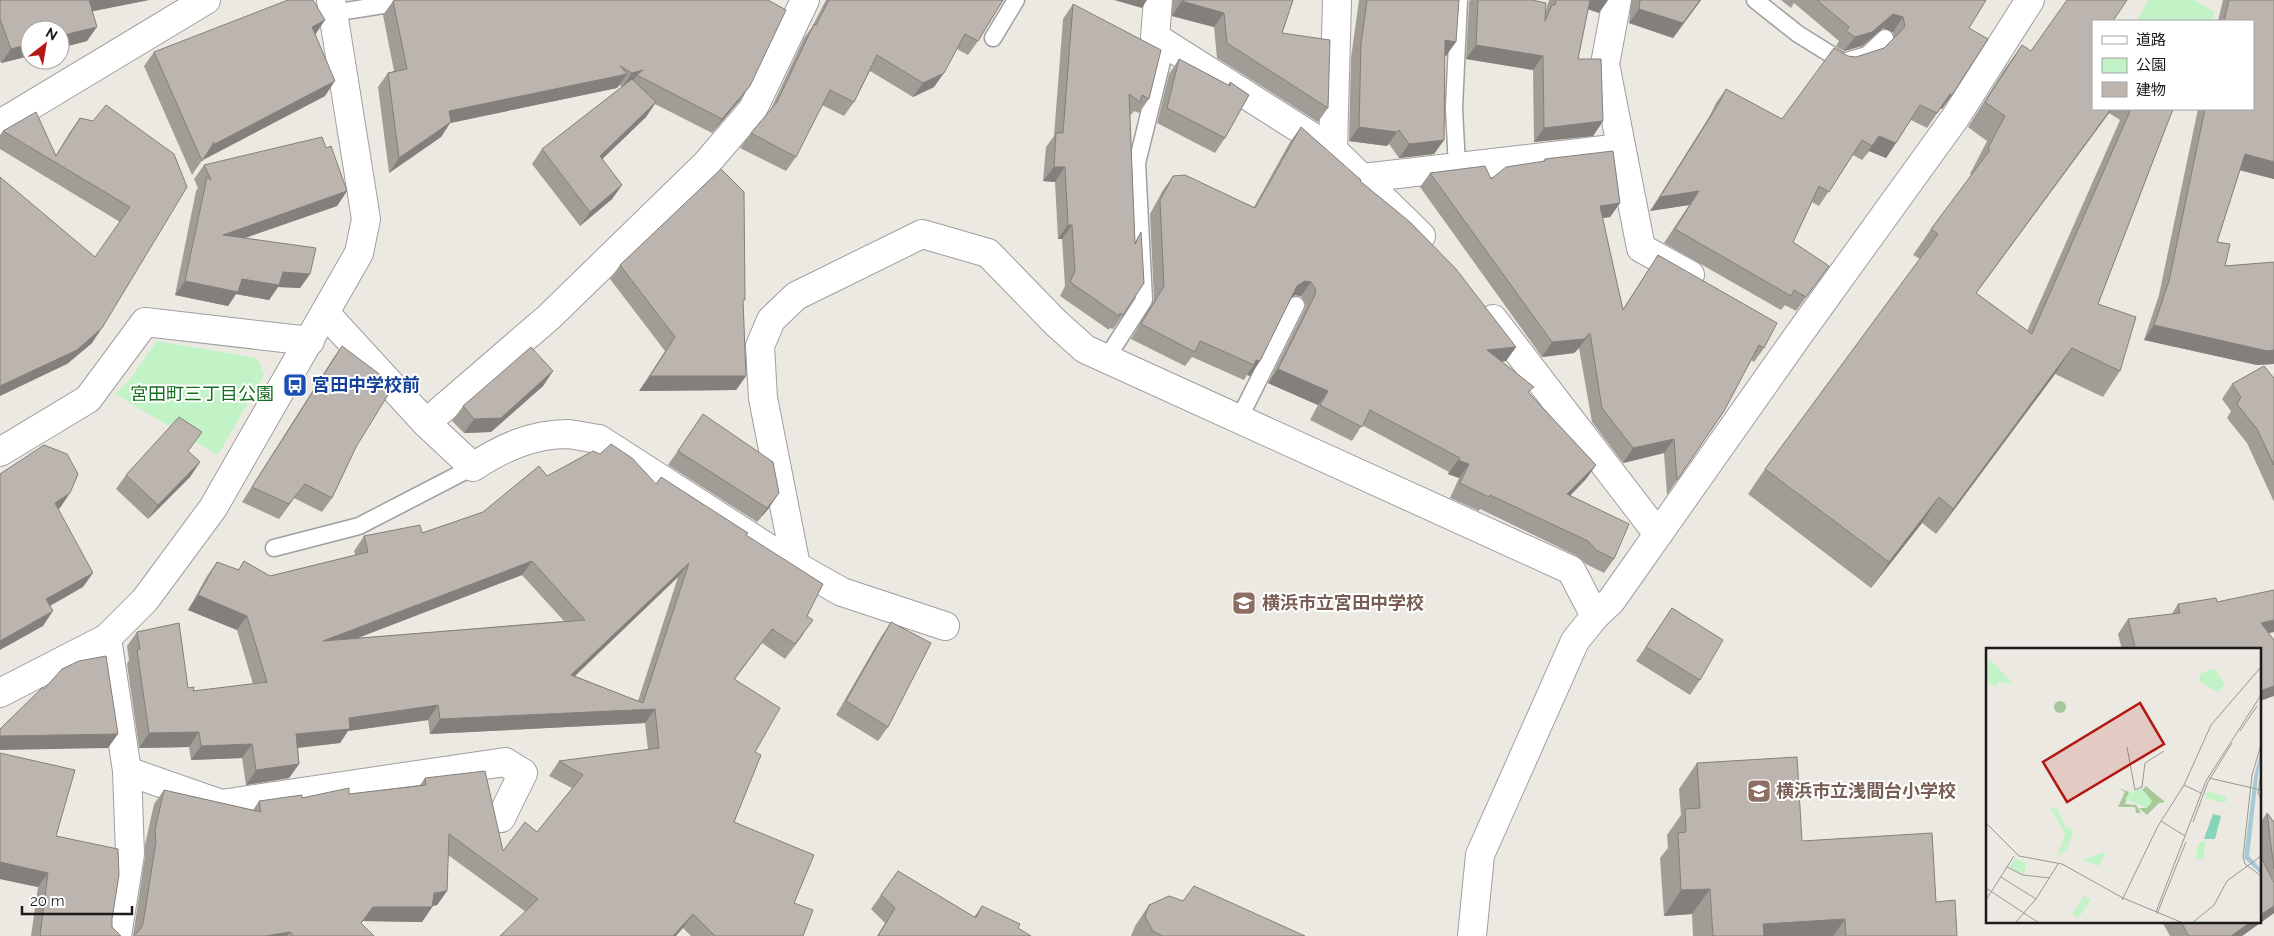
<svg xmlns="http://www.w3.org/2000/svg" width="2274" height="936" font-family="Raleway,'Noto Sans JP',sans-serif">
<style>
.park{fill:#c1f3c7}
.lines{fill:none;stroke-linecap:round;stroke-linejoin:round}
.service-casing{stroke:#9f9f9f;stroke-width:19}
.minor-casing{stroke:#9f9f9f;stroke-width:30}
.tertiary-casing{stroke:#9f9f9f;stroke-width:30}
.service{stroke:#fff;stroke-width:16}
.minor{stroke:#fff;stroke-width:28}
.tertiary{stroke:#fff;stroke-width:28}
.wall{fill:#a29c96;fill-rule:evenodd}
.shaded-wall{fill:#847f7a}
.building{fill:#bcb5af;stroke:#847f7a;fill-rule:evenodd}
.labels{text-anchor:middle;stroke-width:4;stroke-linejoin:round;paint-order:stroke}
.transit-label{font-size:18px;font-weight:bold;fill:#164399;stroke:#fff;text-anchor:start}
.park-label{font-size:18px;fill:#156e1f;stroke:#fff}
.education-label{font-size:18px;font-weight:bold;fill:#785e54;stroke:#fff;text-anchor:start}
.inset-road{fill:none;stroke:#989792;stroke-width:1}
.view{fill:#b41812;fill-opacity:0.15;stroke:#b41812;stroke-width:2.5}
.inset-edge{fill:none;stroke:#1b1b1b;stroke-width:2.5}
</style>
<rect width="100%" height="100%" fill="#ece9e2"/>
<g class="park">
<polygon points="2148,0 2194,0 2215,12 2212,21 2137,21"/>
<polygon points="157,341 257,358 264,375 218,455 115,394 128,382"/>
</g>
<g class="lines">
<g class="service-casing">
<g id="service">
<polyline points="1755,0 1798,34 1843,62 1867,55 1885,38"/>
<polyline points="333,13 414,0"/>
<polyline points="993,38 1016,0"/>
<polyline points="1457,168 1454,108 1459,0"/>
<polyline points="1106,359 1144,300 1137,163 1166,45"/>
<polyline points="1239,419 1296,305"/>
<polyline points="274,548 359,526 473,467"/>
</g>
</g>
<g class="minor-casing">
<g id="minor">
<polyline points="1158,0 1155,37 1333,150 1421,236"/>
<polyline points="1617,0 1605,64 1641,248 1690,275"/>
<polyline points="0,124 206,0"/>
<polyline points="1333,150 1337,0"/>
<polyline points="1363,178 1621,148"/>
<path d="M 326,314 L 426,423 L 473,467 C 502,448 532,434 568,434 C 578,435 589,438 599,439 L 796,566"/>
<polyline points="1493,319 1658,534"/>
<polyline points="426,423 549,317 706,164 753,109 805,0"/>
<polyline points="0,452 88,399 145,322 310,341"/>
<polyline points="945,626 842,592 796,566 763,398 760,346 771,320 796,296 922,234 988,253 1056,323 1085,349 1571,570 1595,616 1611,601 1797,337 1955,118 2030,0"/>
<polyline points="107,638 127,771 130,854 117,936"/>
<polyline points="0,693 107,638 145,600 213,508 359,253 366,219 331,0"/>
<polyline points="127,771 221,804 505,762 523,773 501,818"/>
</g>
</g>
<g class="tertiary-casing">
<polyline id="tertiary" points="1472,936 1480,855 1575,641 1595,616"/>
</g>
<use href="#service" class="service"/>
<use href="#minor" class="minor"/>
<use href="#tertiary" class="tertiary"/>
</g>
<g class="wall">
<polygon points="0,0 149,0 92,11 87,41 1,63 0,61"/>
<polygon points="826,0 1003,0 978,41 968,55 957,49 934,87 913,97 870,71 854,102 844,116 822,105 796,157 786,171 740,148 751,133 770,111 804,38 812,27"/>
<polygon points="1172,0 1293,0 1282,33 1328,108 1318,122 1217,58 1214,27 1172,16"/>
<polygon points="1359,0 1459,0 1446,56 1445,56 1444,140 1434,154 1399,158 1389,144 1387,146 1349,141 1351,58"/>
<polygon points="1470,0 1532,0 1545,14 1549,0 1608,0 1599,13 1588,9 1578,59 1603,121 1593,136 1534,142 1533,70 1466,59 1469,2"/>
<polygon points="1631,0 1701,0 1673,38 1629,23"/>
<polygon points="1781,0 1986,0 1969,28 1942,109 1940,109 1927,128 1911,120 1886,158 1869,151 1862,160 1853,155 1819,206 1812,202 1793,242 1829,266 1796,311 1785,305 1781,310 1664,243 1689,205 1650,211 1709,117 1716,103 1726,89 1782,119 1848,56 1856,57 1884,48 1894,38 1893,32 1883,28 1862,46 1844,51 1836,46 1839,41 1794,3 1791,8"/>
<polygon points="2223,0 2274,0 2274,179 2240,170 2217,242 2230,244 2225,266 2274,262 2274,364 2257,365 2144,340 2159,295 2198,109 2253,109 2253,21 2218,21"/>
<polygon points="393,1 740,100 712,133 655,104 646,117 602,159 622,185 612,199 580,226 532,164 542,149 622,87 619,85 617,88 450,123 441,137 389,173 378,87 388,73 394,71 383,15"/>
<polygon points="1073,4 1149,99 1139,113 1134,111 1130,116 1135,242 1141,232 1123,315 1113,329 1110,328 1109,330 1060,296 1065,286 1062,239 1058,239 1055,182 1043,181 1046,147 1054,136 1063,19"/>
<path d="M 2093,21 L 2093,109 L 2173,109 L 2098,304 L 2120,371 L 2103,397 L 2055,374 L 1936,534 L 1922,523 L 1871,588 L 1748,494 L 1765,469 L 1920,259 L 1913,255 L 1931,229 L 1972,175 L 1970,174 L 1987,141 L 1968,127 L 2004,70 L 2022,45 L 2031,51 ZM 2109,113 L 2120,120 L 2027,331 L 1976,293 Z"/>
<polygon points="315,34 325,96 203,159 192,175 144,66 154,52"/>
<polygon points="1179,59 1228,85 1230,82 1249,95 1225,138 1215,153 1157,123 1169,74"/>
<polygon points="80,118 174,154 92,343 67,364 120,222 0,149 0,135 3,131 56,155 70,132"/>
<polygon points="1301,127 1360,181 1516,347 1506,361 1501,362 1529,393 1596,465 1586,479 1570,496 1614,559 1604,573 1586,564 1577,556 1480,509 1479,511 1450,498 1459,478 1448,474 1449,472 1362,425 1352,441 1310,420 1318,405 1268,383 1305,309 1306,304 1301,296 1295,295 1291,298 1260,361 1250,376 1247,375 1244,380 1192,357 1185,366 1131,339 1154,300 1150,214 1163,190 1173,176 1254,207 1290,142"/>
<polygon points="326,148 347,191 337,206 245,238 310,274 300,288 278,287 269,300 236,294 228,306 175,295 196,191 198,188 194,179 204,165"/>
<polygon points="1545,159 1620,203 1610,217 1602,218 1623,309 1658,255 1764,348 1754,362 1751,360 1724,411 1667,495 1664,453 1623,463 1592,422 1579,348 1574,353 1542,357 1420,187 1430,173 1491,179 1543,161"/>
<polygon points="620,265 743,303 746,376 736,390 639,391 665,351 610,279"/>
<polygon points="342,346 356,447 332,498 322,512 294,498 279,519 242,502 332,360"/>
<polygon points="553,371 543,386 491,432 464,433 452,421 463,406"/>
<polygon points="2274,378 2274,502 2247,443 2227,418 2231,411 2222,399 2232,384"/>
<polygon points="703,414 769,508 757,522 668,465"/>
<polygon points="188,452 200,462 190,477 148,519 116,489 126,475"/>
<path d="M 547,476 L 656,484 L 746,536 L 807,616 L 803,635 L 785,659 L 762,643 L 735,679 L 755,752 L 734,822 L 794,903 L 803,936 L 691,936 L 683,928 L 526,912 L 448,855 L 447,891 L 437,905 L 433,906 L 422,922 L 363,921 L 361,923 L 374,936 L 133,936 L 145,856 L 145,845 L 154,804 L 164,790 L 253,810 L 259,801 L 349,794 L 420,785 L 425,778 L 503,851 L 537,832 L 572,788 L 549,776 L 559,761 L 648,750 L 645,723 L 430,734 L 428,720 L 348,731 L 340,743 L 298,748 L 299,764 L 289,778 L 246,785 L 242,758 L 191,760 L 189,747 L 139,748 L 127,664 L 129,660 L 127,646 L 137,632 L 188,688 L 193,691 L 253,684 L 237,630 L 188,610 L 207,576 L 217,562 L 238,570 L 244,561 L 270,576 L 355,555 L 354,551 L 364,536 L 422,533 L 483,512 ZM 522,575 L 564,621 L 358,638 ZM 678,577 L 638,701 L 575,676 Z"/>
<polygon points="2217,602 2269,633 2260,650 2122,650 2118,634 2128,619 2172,614 2178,604"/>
<polygon points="1672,608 1700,680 1690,695 1636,661"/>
<polygon points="891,622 888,727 878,741 836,715 881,637"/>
<polygon points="0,753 112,919 112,927 121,936 31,936 38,887 0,879"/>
<polygon points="1697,763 1802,841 1936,902 1957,936 1693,936 1692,914 1664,916 1660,858 1668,848 1667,835 1681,815 1679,789"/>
<polygon points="2267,813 2274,822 2274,913 2242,936 2170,936 2162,922 2260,922 2260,823"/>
<polygon points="898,871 974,917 982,906 1031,936 877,936 885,923 871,909"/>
<polygon points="1183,901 1305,936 1131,936 1135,926 1149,905"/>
</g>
<g class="shaded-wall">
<polygon points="89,0 149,0 79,14"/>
<polygon points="1114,0 1147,0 1142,8"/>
<polygon points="1586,0 1608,0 1599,13 1581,7"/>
<polygon points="1701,0 1673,38 1629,23 1639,9"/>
<polygon points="1182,1 1224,13 1214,27 1172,16"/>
<polygon points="1893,14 1903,17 1893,32 1883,28 1862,46 1844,51 1855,37"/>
<polygon points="325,20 315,35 312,27"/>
<polygon points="97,27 87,41 60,48 60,36"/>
<polygon points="1445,40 1456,42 1446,56 1435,54"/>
<polygon points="30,44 30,56 1,63 11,49"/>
<polygon points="1476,45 1543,56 1533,70 1466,59"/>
<polygon points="643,70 637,75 630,85 622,87 632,73"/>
<polygon points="944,73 934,87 913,97 923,83"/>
<polygon points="627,74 617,88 450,123 441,137 389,173 399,158 449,111"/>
<polygon points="335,81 325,96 203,160 213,145"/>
<polygon points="750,86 740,100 712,133 722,119"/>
<polygon points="1950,94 1952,95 1942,109 1940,108"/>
<polygon points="656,102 646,117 590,171 600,156"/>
<polygon points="2111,109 2112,109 1958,318 1976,293"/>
<polygon points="1603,121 1593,136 1534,142 1544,128"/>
<polygon points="1359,127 1397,132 1387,146 1349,141"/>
<polygon points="1879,136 1896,143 1886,158 1869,151 1862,160"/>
<polygon points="1444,140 1434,154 1399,158 1409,144"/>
<polygon points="2245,154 2274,162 2274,179 2235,169"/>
<polygon points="1054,167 1065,167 1055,182 1043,181"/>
<polygon points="622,185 612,199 580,226 590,212"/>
<polygon points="347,191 337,206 213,249 223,235"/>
<polygon points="1699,191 1689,205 1650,211 1660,197"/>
<polygon points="1620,203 1610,217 1590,220 1600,206"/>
<polygon points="1068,225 1072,225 1062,239 1058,239"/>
<polygon points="283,272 310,274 300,288 278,287 269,300 236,294 228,306 175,295 185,281 242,279"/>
<polygon points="1305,281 1311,282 1301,296 1295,295 1287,301 1297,286"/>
<polygon points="2154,325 2274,350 2274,364 2257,365 2144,340"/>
<polygon points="102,328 92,343 67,364 0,396 0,386"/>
<polygon points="1590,333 1579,348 1574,353 1542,357 1552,342"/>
<polygon points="1516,347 1506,361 1477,364 1487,350"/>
<polygon points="2072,348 2055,374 1936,534 1953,509"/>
<polygon points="1256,360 1260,361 1250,376 1247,375 1254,365"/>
<polygon points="1278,369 1328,391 1318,405 1268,383"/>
<polygon points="553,371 543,386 491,432 464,433 474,419"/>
<polygon points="650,376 746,376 736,390 639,391"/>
<polygon points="1674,439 1664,453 1623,463 1633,448"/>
<polygon points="1458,460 1469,464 1459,478 1448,474"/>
<polygon points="200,462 190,477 148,519 158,505"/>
<polygon points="1596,465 1586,479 1557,509 1567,494"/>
<polygon points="305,484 294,498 279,519 289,504"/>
<polygon points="70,493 60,508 45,517 55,503"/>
<polygon points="779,493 769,508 757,522 767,508"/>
<polygon points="1939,497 1922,523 1871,588 1889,562"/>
<polygon points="532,561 522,575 313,655 323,641"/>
<polygon points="689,563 678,577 561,689 571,675"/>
<polygon points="93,573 83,587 36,614 46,599"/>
<polygon points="198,595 247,616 237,630 188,610"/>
<polygon points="53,611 43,626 0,650 0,641"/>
<polygon points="2274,620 2274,632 2251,637 2261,623"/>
<polygon points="2274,686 2274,696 2260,701 2260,691"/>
<polygon points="438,705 428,720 348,731 340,743 286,749 296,734 349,718"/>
<polygon points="655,709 645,723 430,734 440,719"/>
<polygon points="199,732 189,747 139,748 149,733"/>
<polygon points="118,734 108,748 0,750 0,736"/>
<polygon points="252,744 242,758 191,760 201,746"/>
<polygon points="299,764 289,778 246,785 256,770"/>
<polygon points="0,862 48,873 38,887 0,879"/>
<polygon points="1710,889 1692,914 1664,916 1681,890"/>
<polygon points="447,891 437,905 427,907 432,907 422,922 363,921 373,907"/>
<polygon points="2274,906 2274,913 2242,936 2231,936 2251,922 2260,922 2260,915"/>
<polygon points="693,914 683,928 676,936 673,936"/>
<polygon points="1845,919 1833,936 1754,936 1763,924"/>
<polygon points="290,932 287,936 265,936"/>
</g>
<g class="building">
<polygon points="0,0 89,0 97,27 60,36 60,30 30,30 30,44 11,49 0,19"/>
<polygon points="288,0 313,0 325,20 312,27 335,81 213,145 214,142 202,161 154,52"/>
<polygon points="397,0 768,0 786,10 750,86 722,119 637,75 643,70 632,73 620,66 627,74 449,111 451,122 399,158 388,73 407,69 393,1"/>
<polygon points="829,0 1003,0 978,41 965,34 944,73 923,83 877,55 854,102 830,90 796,157 751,133 777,102 814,24 816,25"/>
<polygon points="1182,0 1293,0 1282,33 1330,40 1328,108 1227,43 1224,13 1182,1"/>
<polygon points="1367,0 1459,0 1456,42 1445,40 1444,140 1409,144 1399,130 1397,132 1359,127 1361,44"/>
<polygon points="1478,0 1532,0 1546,3 1545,21 1552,5 1555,5 1556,0 1590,0 1578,59 1601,59 1603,121 1544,128 1543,56 1476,45"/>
<polygon points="1640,0 1700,0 1683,23 1639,9"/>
<polygon points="1817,0 1986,0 1969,28 1988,39 1952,95 1950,94 1937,113 1920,105 1896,143 1879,136 1872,146 1862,140 1829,192 1819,186 1793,242 1829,266 1806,297 1794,290 1791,296 1675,229 1699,191 1660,197 1719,103 1726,89 1782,119 1834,48 1848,56 1856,57 1884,48 1902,30 1905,26 1903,17 1893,14 1872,32 1855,37 1846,31 1849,27"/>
<polygon points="2067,0 2127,0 2113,21 2093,21 2093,109 2111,109 1976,293 2032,334 2131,109 2173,109 2098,304 2136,317 2120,371 2072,348 1953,509 1939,497 1889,562 1765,469 1938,234 1931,229 1990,150 1988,148 2005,116 1985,102 2022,45 2031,51"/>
<polygon points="2229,0 2274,0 2274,162 2245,154 2217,242 2230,244 2225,266 2274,262 2274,350 2267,351 2154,325 2169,281 2205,109 2253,109 2253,21 2224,21"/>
<polygon points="1073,4 1161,50 1149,99 1142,95 1140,102 1129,94 1135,244 1141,232 1144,283 1123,315 1120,313 1119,316 1070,282 1075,271 1072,225 1068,225 1065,167 1054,167 1056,133 1063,133"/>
<polygon points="1179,59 1230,86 1230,82 1249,95 1225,138 1167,108"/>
<polygon points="632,79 656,102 600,156 622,185 590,212 542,149"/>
<polygon points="106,105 174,154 187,187 102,328 77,350 0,386 0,177 95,257 130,207 3,131 36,112 56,156 80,118 93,121"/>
<polygon points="1301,127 1361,180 1360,181 1410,222 1456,269 1516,347 1487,350 1534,387 1528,392 1596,465 1567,494 1629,524 1614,559 1596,550 1588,541 1490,495 1489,497 1460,483 1469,464 1458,460 1460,458 1370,410 1362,427 1320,405 1328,391 1278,369 1315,295 1316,290 1311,282 1305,281 1297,286 1260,361 1256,360 1254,365 1200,341 1195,352 1141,324 1164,286 1160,200 1173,176 1185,175 1255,208"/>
<polygon points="322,137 326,148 331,146 347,191 223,235 316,248 310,274 283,272 279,285 242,279 238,292 185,281 207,177 211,180 204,165"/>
<polygon points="1613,151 1620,203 1600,206 1623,310 1658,255 1777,323 1764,348 1759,345 1724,411 1677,480 1674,439 1633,448 1602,408 1590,333 1584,339 1552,342 1430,173 1485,166 1491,179 1506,167 1545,161 1545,159"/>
<polygon points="721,169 744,192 745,300 743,300 746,376 650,376 675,337 620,265"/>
<polygon points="342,346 394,385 356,447 332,498 305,484 289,504 252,487"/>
<polygon points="531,347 553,371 501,418 474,419 463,406"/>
<polygon points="2264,366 2274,378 2274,465 2257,429 2237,404 2241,397 2232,384"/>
<polygon points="703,414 773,462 779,493 767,508 678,451"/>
<polygon points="179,417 202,432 188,451 200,462 158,505 126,475"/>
<path d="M 611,444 L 632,458 L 656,484 L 661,477 L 748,533 L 746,535 L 823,584 L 807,616 L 813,620 L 795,644 L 772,629 L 734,679 L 780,708 L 755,752 L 761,755 L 734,822 L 814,855 L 794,903 L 813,910 L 803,936 L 715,936 L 693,914 L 673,936 L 500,936 L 538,899 L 449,834 L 447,891 L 434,893 L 432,907 L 373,907 L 361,923 L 374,936 L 294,936 L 290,932 L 265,936 L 133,936 L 139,931 L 143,924 L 156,842 L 155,830 L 164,790 L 261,812 L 259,801 L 302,795 L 302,798 L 349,788 L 349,794 L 426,785 L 425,778 L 485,771 L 503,851 L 525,822 L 537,832 L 583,775 L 559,761 L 659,748 L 655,709 L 440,719 L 438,705 L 349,718 L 350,729 L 296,734 L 299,764 L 256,770 L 252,744 L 201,746 L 199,732 L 149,733 L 137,650 L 140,649 L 137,632 L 179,623 L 188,688 L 194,687 L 193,691 L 267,682 L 247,616 L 198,595 L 217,562 L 239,570 L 244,561 L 270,576 L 368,552 L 364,536 L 420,525 L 422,533 L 483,512 L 539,466 L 547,476 L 593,451 L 600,454 ZM 532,561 L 585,620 L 323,641 ZM 689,563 L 643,703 L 571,675 Z"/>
<polygon points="44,445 67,454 78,474 70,493 55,503 93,573 46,599 53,611 0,641 0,474"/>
<polygon points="2274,590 2274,620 2261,623 2274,640 2274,686 2260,691 2260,650 2136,650 2128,619 2180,613 2178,604 2216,598 2217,602"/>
<polygon points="1672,608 1723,640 1700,680 1646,647"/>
<polygon points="891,622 931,643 888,727 846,701"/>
<polygon points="106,656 118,734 0,736 0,729 43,687 44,689 62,669 79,661"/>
<polygon points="0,753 75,770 56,836 118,849 119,875 112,919 112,927 121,936 40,936 48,873 0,862"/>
<polygon points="1797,757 1802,841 1932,833 1936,902 1955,900 1957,936 1846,936 1845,919 1763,924 1764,936 1713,936 1710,889 1681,890 1678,833 1686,832 1685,809 1700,808 1697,763"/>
<polygon points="2267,813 2274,822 2274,869"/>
<polygon points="2260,855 2274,883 2274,906 2260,915"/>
<polygon points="898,871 976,918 982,906 1020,924 1018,928 1031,936 878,936 895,908 881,895"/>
<polygon points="1194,886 1305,936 1162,936 1153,931 1145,917 1149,905 1169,896 1183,901"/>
<polygon points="2181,922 2251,922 2231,936 2189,936"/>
</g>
<defs>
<g id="bus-square" transform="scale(1.25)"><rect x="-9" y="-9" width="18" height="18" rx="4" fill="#1a4fb4" stroke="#fff"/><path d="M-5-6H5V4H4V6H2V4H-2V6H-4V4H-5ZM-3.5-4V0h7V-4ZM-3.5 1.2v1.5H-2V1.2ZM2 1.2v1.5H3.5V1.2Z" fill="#fff"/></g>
<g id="school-square" transform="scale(1.25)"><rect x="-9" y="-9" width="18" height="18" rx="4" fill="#8d6e63" stroke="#fff"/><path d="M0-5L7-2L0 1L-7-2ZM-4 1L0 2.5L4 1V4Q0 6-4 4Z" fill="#fff"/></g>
</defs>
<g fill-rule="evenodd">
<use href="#bus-square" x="295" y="385"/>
<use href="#school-square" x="1244" y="603"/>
<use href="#school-square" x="1759" y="791"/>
</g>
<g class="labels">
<g class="transit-label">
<text x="312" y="391">宮田中学校前</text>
</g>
<g class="park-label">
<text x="202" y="400">宮田町三丁目公園</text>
</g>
<g class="education-label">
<text x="1262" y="609">横浜市立宮田中学校</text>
<text x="1776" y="797">横浜市立浅間台小学校</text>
</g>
</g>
<g transform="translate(1986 648)">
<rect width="275" height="275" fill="#ece9e2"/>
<path d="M68 59a6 6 0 1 1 12 0a6 6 0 1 1-12 0ZM 160,138 L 179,154 L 173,155 L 161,167 L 153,160 L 160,160 L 165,155 L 156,142 ZM 133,140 L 143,144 L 139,156 L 150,157 L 155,165 L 150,165 L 149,159 L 132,159 L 139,144 Z" fill="#a6c89a"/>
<path d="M 2,12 L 11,18 L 26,36 L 12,34 L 11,39 L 0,33 ZM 226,21 L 229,21 L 239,37 L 232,44 L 214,34 L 214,26 ZM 156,141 L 166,153 L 161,160 L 139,151 L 144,144 ZM 221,143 L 240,149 L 239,155 L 219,150 ZM 64,159 L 71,160 L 80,180 L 84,179 L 87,184 L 81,202 L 71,209 L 79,186 ZM 213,194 L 219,194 L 218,211 L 209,211 ZM 120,204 L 112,218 L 98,212 L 98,211 ZM 30,211 L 40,215 L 38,226 L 23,219 ZM 98,248 L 105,252 L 92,270 L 86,266 Z" fill="#c1f3c7"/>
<path d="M 227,166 L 235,168 L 229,191 L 218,191 Z" fill="#86d4b9"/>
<path d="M 275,102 L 263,208 L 275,221 L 275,226 L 258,210 L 268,129 Z" fill="#a6c9d6"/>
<path class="inset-road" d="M 254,83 L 271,58M 275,97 L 266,127 L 257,209 L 259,216 L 275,228M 141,99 L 149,142 L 156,139 L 159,115 L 178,103M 275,126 L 272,145 L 275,151M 223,130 L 275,142M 198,137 L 215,145M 175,173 L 199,188M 207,174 L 222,134 L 246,95M 0,175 L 33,208 L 76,216 L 137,250 L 197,275M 21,219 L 37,227 L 64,230M 15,229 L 50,251M 0,240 L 53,275M 0,252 L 28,208M 136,252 L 172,178 L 198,137 L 225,77 L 275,19M 170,264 L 220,133 L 275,47M 171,266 L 200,194M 29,275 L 50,251 L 72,216M 206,275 L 228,257 L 241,233 L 275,208"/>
<path class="view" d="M 154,55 L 178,96 L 81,154 L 57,114 Z"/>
<rect width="275" height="275" class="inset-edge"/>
</g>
<rect x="2092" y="20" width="162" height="90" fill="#ffffff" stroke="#a4a4a4"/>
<rect x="2102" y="36" width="25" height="8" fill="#ffffff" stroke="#a4a4a4"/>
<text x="2136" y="45" font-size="15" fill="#1b1b1b">道路</text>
<rect x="2102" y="58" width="25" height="15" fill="#c1f3c7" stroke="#a4a4a4"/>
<text x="2136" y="70" font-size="15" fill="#1b1b1b">公園</text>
<rect x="2102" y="82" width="25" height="15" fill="#bcb5af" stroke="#a4a4a4"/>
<text x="2136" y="95" font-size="15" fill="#1b1b1b">建物</text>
<g transform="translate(45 45) rotate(31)"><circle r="24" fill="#ffffff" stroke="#a4a4a4"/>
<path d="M0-4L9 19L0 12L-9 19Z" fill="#b41812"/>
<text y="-8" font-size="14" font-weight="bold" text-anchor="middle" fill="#1b1b1b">N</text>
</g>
<path d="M22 906v8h110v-8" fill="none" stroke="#1b1b1b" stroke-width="2.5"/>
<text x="30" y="906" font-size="15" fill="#1b1b1b" stroke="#ffffff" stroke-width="4" paint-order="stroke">20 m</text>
</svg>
